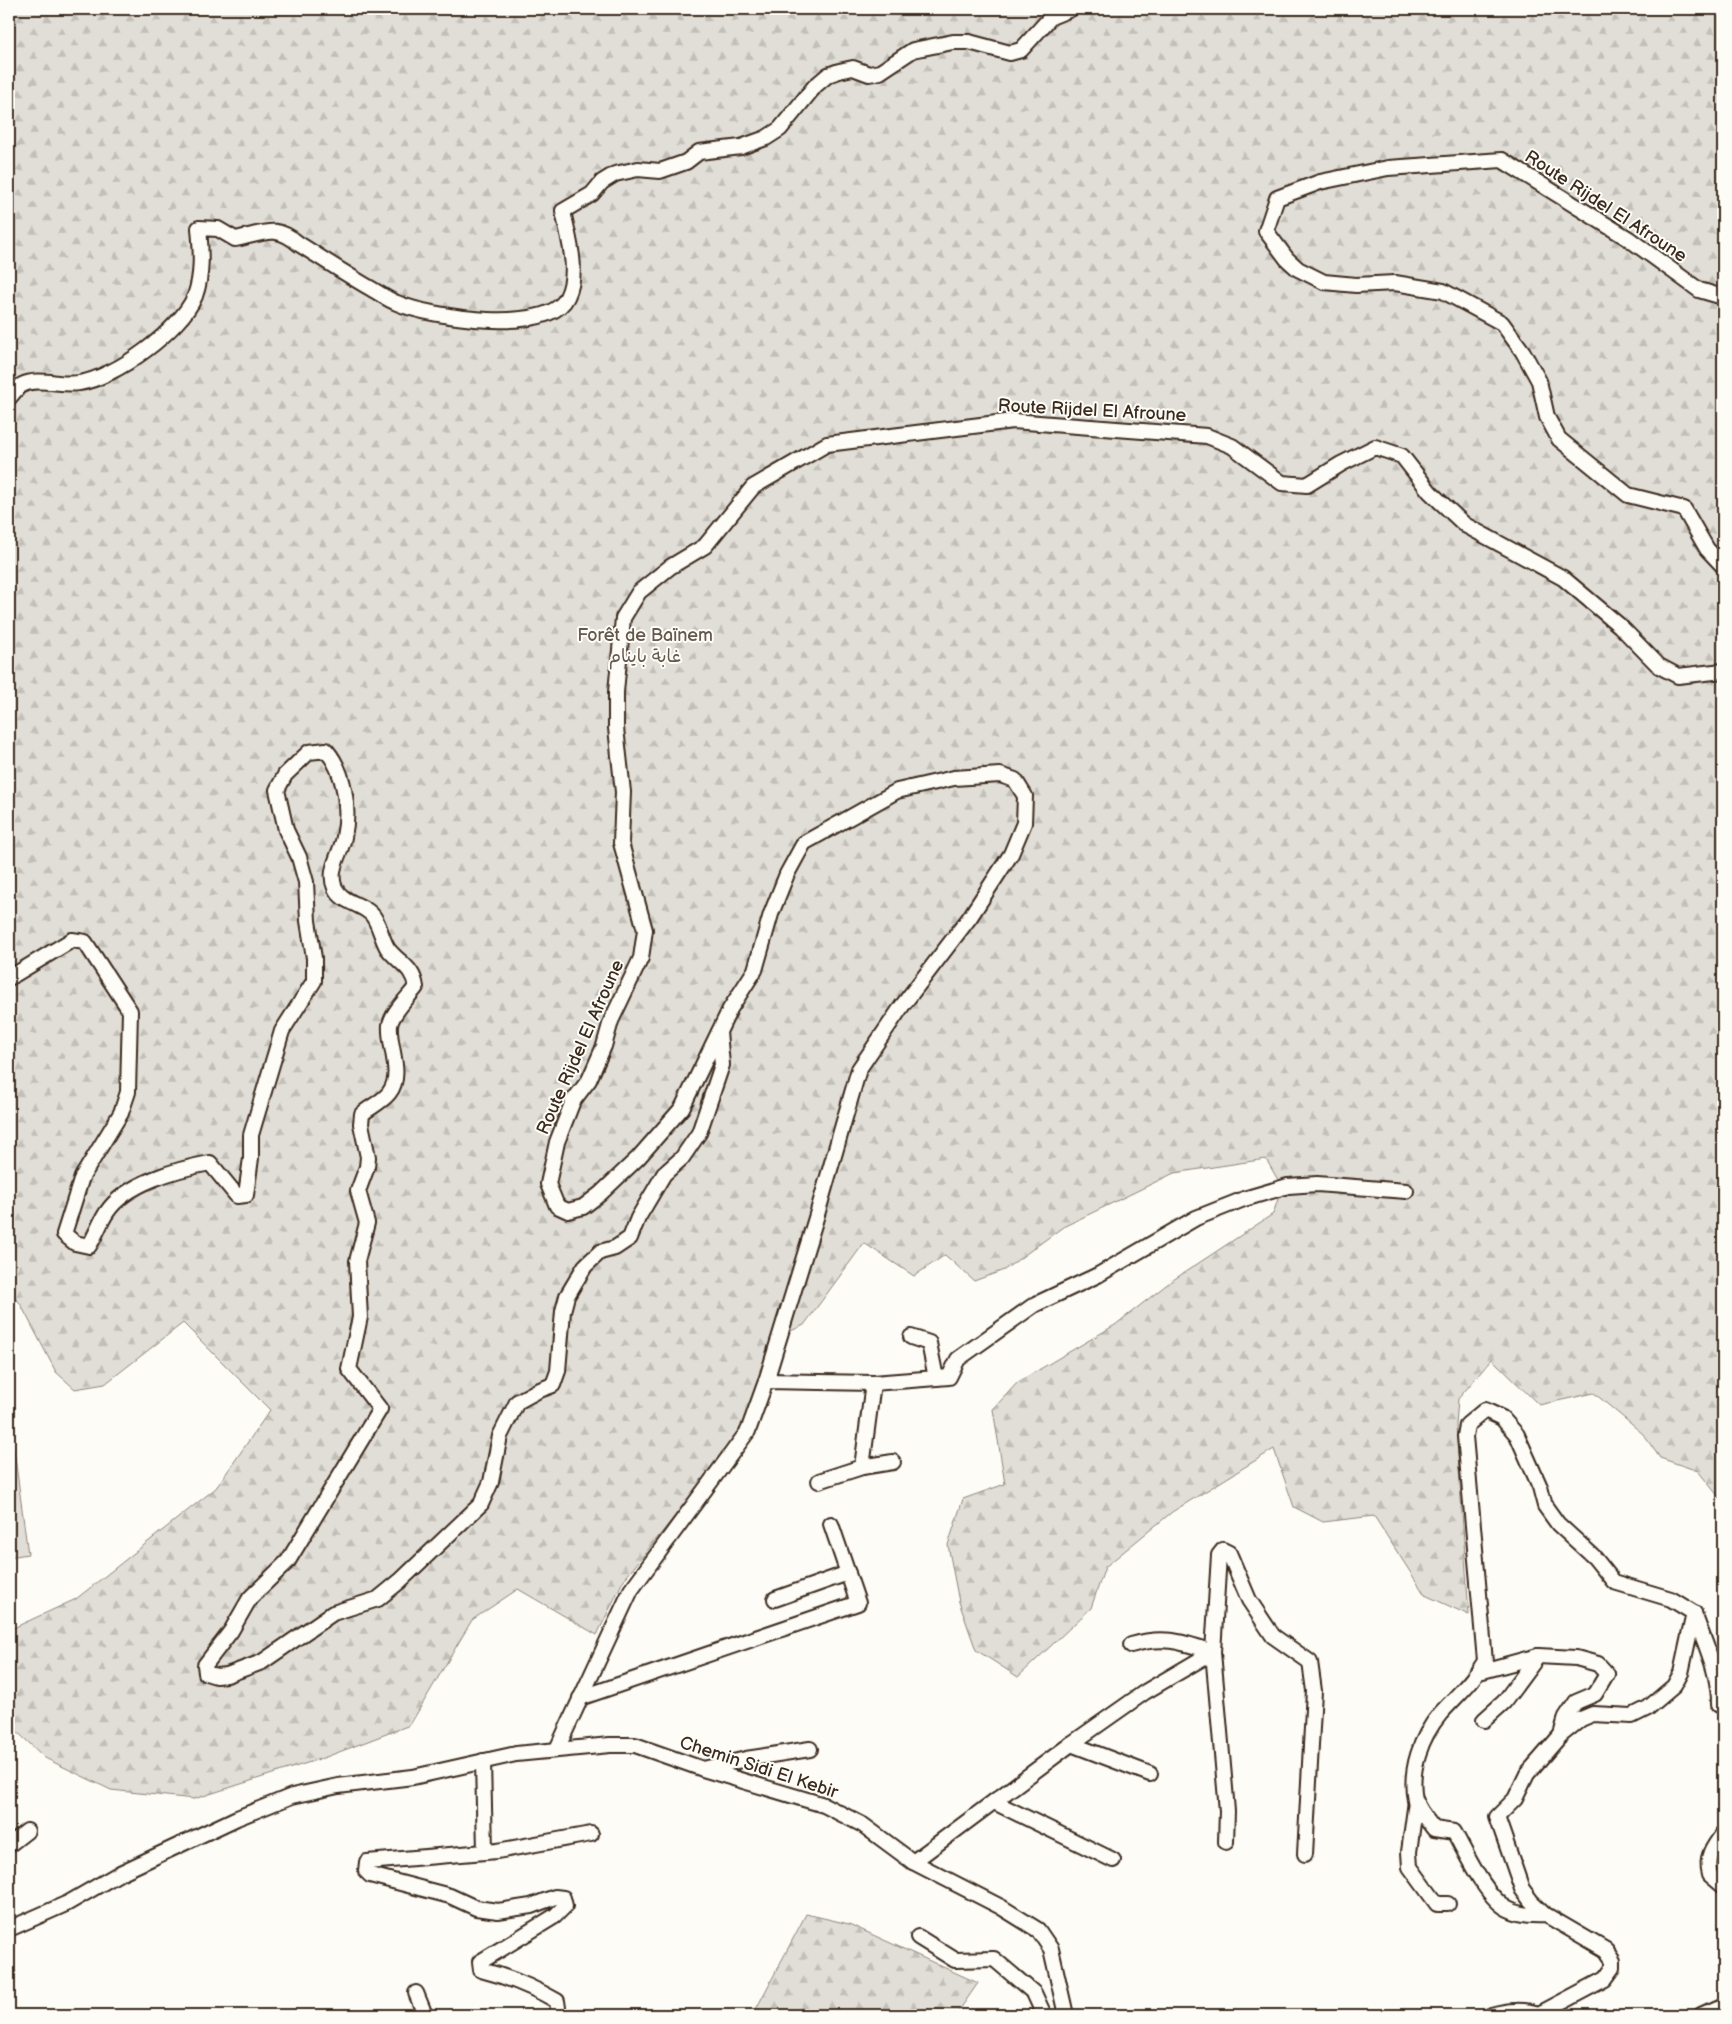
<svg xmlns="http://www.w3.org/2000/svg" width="1732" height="2024" font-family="'Balsamiq Sans','Playpen Sans Arabic',sans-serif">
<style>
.forest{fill:url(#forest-firs);stroke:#8e847a}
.park{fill:#e1ded7;stroke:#8e847a}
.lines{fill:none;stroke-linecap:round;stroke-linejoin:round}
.minor-casing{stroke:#3b2a1e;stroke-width:18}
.minor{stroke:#fdfcf7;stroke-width:14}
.labels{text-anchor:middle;stroke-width:4;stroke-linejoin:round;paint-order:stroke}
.street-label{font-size:18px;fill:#3b2a1e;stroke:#fdfcf7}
.park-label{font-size:18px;fill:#64574c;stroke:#fdfcf7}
</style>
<defs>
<pattern id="forest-firs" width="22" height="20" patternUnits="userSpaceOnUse" patternTransform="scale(1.25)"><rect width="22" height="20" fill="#e1ded7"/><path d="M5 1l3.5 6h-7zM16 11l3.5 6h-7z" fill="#c2bfb8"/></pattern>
</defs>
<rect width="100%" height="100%" fill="#fdfcf7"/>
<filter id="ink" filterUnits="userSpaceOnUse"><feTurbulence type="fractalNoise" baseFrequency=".02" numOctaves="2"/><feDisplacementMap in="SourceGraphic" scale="10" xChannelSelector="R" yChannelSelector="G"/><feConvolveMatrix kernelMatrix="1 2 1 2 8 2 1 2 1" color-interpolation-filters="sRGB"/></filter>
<g filter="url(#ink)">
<g class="forest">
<polygon points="11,9 1723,9 1723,1502 1698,1471 1660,1458 1643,1434 1594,1393 1539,1405 1492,1359 1458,1399 1456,1425 1469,1615 1425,1595 1374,1516 1323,1522 1294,1507 1274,1449 1172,1512 1105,1567 1091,1608 1018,1677 976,1650 959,1602 948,1545 963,1499 1005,1484 993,1409 1018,1382 1115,1325 1170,1282 1273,1214 1282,1187 1266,1159 1174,1173 1063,1227 1004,1270 974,1281 945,1255 914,1276 864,1243 804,1325 771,1340 746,1427 623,1581 597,1635 518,1589 472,1620 410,1725 326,1757 194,1799 111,1790 45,1758 9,1724 9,1630 76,1599 216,1488 270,1410 183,1323 105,1384 75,1389 56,1372 20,1303 9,1292 9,11"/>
<polygon points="806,1914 849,1924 978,1983 956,2015 753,2015"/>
</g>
<polygon class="park" points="13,1442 28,1554 9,1557 9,1443"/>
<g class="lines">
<g class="minor-casing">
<g id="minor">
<polyline points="1723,297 1699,290 1629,239 1502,160 1388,168 1320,182 1277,198 1266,231 1287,259 1298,269 1324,282 1356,285 1395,283 1443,291 1502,323 1523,352 1539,381 1547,417 1559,439 1628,495 1684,509 1707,549 1723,566"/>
<path d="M 9,398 C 13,394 17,387 22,385 C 38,377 62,386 79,383 C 115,378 181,330 195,296 C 203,274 201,250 199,228 L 218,229 L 235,239 C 264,234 274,223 299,244 C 323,259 346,274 370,288 C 379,293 388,300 397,303 C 429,317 549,336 567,297 C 580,271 568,237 563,211 L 592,194 L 602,182 L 615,174 L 638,169 L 660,171 L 686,162 L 699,152 L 741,147 L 766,138 L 780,129 L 815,86 L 828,75 L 839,71 L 853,68 L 869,74 L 880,72 L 913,50 L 953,42 L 969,42 L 1010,53 L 1021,50 L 1051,17 L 1071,9"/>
<path d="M 9,978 L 72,940 L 85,942 L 130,1011 L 128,1092 L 121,1113 L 82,1177 L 64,1234 L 75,1243 L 89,1246 C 96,1235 100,1222 107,1212 C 126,1183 178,1169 210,1163 L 237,1196 L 246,1195 L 251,1158 L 251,1135 L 282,1031 L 314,981 L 314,958 L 308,921 L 306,882 L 299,857 L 286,830 L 277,790 L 285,775 L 309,752 L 326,750 C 345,772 350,809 344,837 C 341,854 327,870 335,888 C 342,902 358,903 369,912 C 379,919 381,939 388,949 C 400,964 413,967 416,987 C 409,997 392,1012 390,1025 C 388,1046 404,1074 389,1093 C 382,1102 370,1107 362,1114 L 361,1124 L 368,1157 L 367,1167 L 358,1191 L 367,1223 L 357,1261 L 360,1317 L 349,1369 L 380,1409 L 288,1561 L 250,1598 L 231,1631 L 205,1665 L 206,1673 L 216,1676 L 227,1675 L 262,1662 L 333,1613 L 378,1599 L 400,1581 L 481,1504 L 491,1482 L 500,1436 L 517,1402 L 537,1391 L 553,1385 L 558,1371 L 563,1311 L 567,1296 L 585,1266 L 600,1252 L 615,1248 L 630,1238 L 638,1218 L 664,1174 L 682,1158 L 699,1133 L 722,1065 L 719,1032"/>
<polyline points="911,1337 929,1343 936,1378"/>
<polyline points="766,1381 816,1218 859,1069 902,1006 970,917 1011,854 1024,823 1025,796 1015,780 1000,775 954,778 897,791 804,843 787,874 771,914 755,970 730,1009 682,1108 638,1158 600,1194 583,1207 568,1211 557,1206 548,1184 557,1142 573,1101 589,1080 604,1046 611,1021 641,958 645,930 621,843 623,792 616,728 616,692 623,618 639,592 670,567 705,546 753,487 827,444 1013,421 1207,436 1232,446 1282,483 1307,485 1341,464 1375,447 1402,456 1430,492 1465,525 1563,578 1620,626 1659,666 1678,676 1723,671"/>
<polyline points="862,1467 873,1383"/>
<polyline points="819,1481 862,1467 893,1462"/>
<polyline points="775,1599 848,1573"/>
<path d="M 1694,1613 C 1704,1642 1720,1674 1719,1705"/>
<path d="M 1131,1645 C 1164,1635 1182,1642 1213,1652"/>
<polyline points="1479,1672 1538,1656 1576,1658 1598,1664 1607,1674 1595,1694 1576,1702 1566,1717 1561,1735"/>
<polyline points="580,1698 858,1603 831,1524"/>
<polyline points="1484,1720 1504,1702 1538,1656"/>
<polyline points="1071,1744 1150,1774"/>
<polyline points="557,1749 631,1590 748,1431 766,1381 873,1383 949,1377 958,1359 1034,1305 1098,1275 1196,1218 1244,1199 1288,1186 1317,1184 1406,1191"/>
<polyline points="483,1761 485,1851"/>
<polyline points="703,1769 746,1759 810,1749"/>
<polyline points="1416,1801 1409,1852 1410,1867 1437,1904 1448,1904"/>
<polyline points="994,1802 1113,1860"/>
<path d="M 1723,1834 C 1713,1847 1705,1858 1710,1875 L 1723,1886"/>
<polyline points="1226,1842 1227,1811 1213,1652 1219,1555 1223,1550 1229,1553 1249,1600 1273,1636 1310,1662 1314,1691 1305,1854"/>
<polyline points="9,1845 27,1831"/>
<polyline points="913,1862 1071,1744 1145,1692 1213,1652"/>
<polyline points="9,1929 68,1903 120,1873 237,1818 292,1796 338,1786 413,1777 516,1754 610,1745 635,1745 703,1769 824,1805 863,1825 913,1862 1001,1907 1038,1930 1051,1949 1066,2015"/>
<polyline points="918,1937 955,1960 994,1959 1034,1993 1044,2015"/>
<polyline points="416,1993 425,2015"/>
<path d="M 1539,2014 L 1605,1979 L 1613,1968 L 1613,1960 L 1606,1950 L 1546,1915 L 1531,1901 L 1522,1889 L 1497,1817 L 1515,1799 L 1527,1774 L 1561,1735 L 1581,1719 L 1593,1714 L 1632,1716 L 1648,1708 L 1674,1686 L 1681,1673 L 1694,1613 L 1671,1599 L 1614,1582 L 1594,1557 L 1558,1524 L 1545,1506 L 1540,1487 L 1517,1435 L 1502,1418 L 1485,1410 L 1467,1425 L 1465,1436 L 1485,1661 C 1473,1682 1456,1696 1440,1714 C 1421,1737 1409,1770 1415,1800 C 1418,1811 1428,1821 1434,1829 L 1454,1832 C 1466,1853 1486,1898 1508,1909 C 1520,1915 1533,1916 1546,1915"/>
<path d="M 559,2015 L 557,2001 C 533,1987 509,1977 481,1970 L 480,1962 L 555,1916 L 565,1906 L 563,1898 L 555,1897 L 531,1906 L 498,1911 L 476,1908 L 450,1896 L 370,1875 L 366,1871 L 367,1862 L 497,1851 L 591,1834"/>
<path d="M 1491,2015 C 1507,2010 1526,2009 1541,2015"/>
<polyline points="1701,2015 1723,2005"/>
</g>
</g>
<use href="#minor" class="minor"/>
</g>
</g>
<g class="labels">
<g class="street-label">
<text transform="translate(1606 206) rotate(33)" y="6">Route Rijdel El Afroune</text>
<text transform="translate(1092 410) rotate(3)" y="6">Route Rijdel El Afroune</text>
<text transform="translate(580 1047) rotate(-66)" y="6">Route Rijdel El Afroune</text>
<text transform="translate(759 1767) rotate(18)" y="6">Chemin Sidi El Kebir</text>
</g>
<g class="park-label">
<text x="645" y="641">Forêt de Baïnem<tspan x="645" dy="21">غابة باينام</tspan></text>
</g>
</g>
<rect width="1732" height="2024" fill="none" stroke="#fdfcf7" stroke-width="30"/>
<rect x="15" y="15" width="1702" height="1994" fill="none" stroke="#3b2a1e" stroke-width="2" filter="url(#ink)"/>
</svg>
